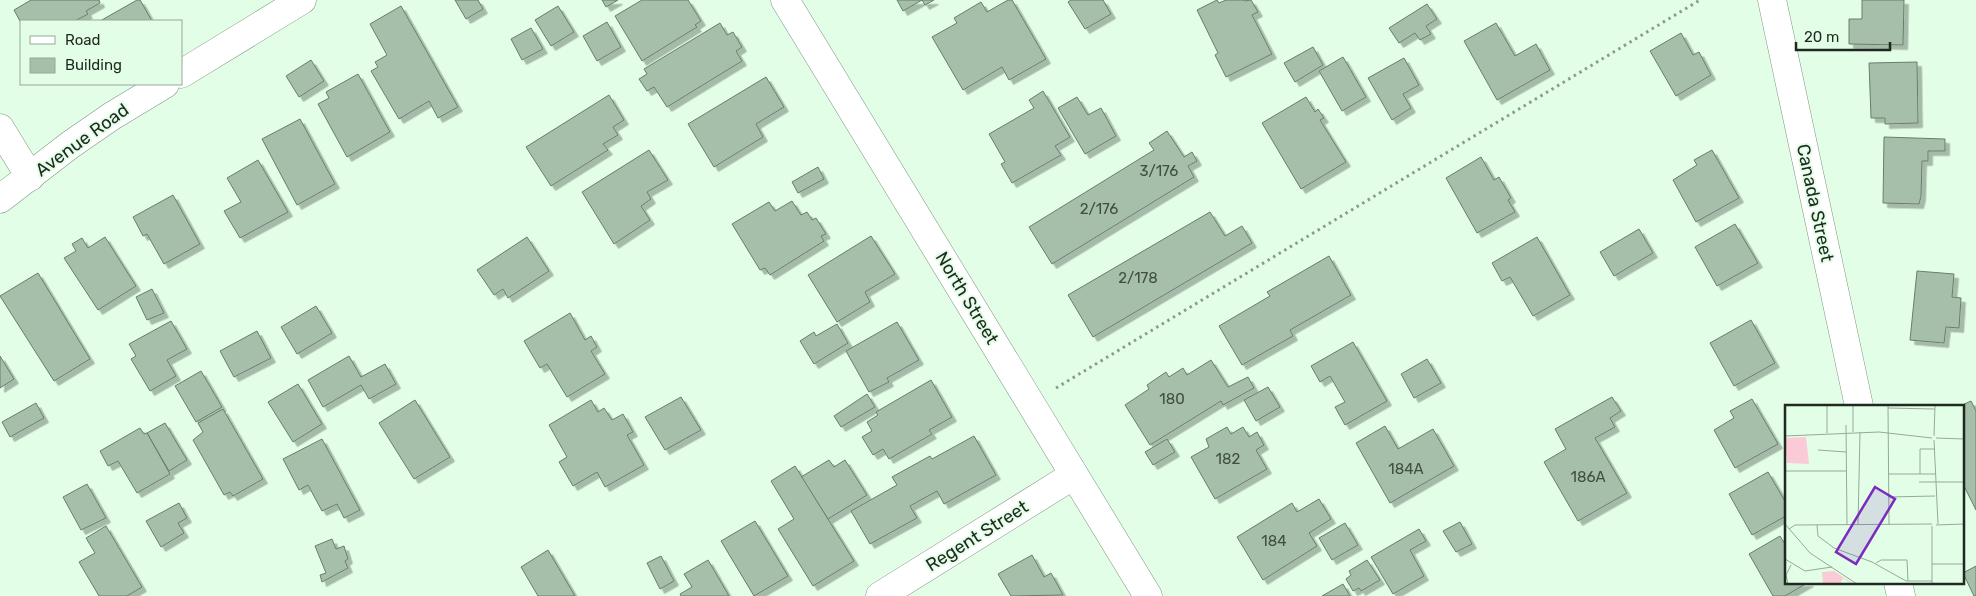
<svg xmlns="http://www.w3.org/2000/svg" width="1976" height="596" font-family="Rubik,sans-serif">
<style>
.building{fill:#a5bfaa;stroke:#667e6a;filter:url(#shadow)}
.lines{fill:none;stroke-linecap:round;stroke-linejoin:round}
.minor-casing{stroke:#7d9682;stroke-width:29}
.tertiary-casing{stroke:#7d9682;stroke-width:29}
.path{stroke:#8a9d8d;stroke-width:3;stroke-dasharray:2.5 4;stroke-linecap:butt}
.minor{stroke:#fff;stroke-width:28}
.tertiary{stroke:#fff;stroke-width:28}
.labels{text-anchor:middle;stroke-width:4;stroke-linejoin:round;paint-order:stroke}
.number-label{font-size:15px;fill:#404e43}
.street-label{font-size:18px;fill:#1f2921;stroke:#e3fee7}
.inset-road{fill:none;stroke:#95a998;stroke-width:1}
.view{fill:#7b2cbf;fill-opacity:0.15;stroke:#7b2cbf;stroke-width:2.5}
.inset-edge{fill:none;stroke:#1f2921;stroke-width:2.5}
</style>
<defs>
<filter id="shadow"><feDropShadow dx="4.5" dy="4.5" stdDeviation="0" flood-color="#0004"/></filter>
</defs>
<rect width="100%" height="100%" fill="#e3fee7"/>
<g class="building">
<polygon points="31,0 99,0 100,3 86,11 88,14 75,21 21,21 21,23 14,10"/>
<polygon points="137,0 140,0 152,21 100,21"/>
<polygon points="455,0 478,0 483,9 466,19"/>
<polygon points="602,0 618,0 606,7"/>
<polygon points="642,0 688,0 701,21 695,25 697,27 642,61 615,16"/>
<polygon points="897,0 934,0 925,5 922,0 903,11"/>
<polygon points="1008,0 1012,0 1046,59 1009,80 1002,67 963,90 932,37 957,23 954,18 981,2 987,12"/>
<polygon points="1071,0 1103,0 1111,14 1085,29 1068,2"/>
<polygon points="1217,0 1219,3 1226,0 1244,0 1244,1 1251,0 1258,12 1252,15 1272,54 1226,77 1215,55 1218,53 1197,10"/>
<polygon points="1862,0 1904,0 1903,45 1849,44 1849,19 1862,19"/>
<polygon points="1427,4 1437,19 1426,26 1431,34 1420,40 1415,33 1399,43 1389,28"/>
<polygon points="401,6 458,107 438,118 429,101 399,119 371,71 378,67 375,62 387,55 370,24"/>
<polygon points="558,6 574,32 551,46 535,20"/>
<polygon points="607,22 621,47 597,61 583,36"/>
<polygon points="720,23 727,35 733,32 742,47 736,51 742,61 667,107 654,87 647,91 639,79 647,74 644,69"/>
<polygon points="1496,23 1515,56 1536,44 1550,70 1497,100 1464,41"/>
<polygon points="531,28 543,49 522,60 511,39"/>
<polygon points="1681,33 1693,55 1699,52 1711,75 1676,96 1650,51"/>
<polygon points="1313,47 1323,65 1295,82 1284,63"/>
<polygon points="1343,57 1366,97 1342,111 1319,71"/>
<polygon points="1404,58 1419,85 1403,94 1411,108 1392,120 1368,78"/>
<polygon points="311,60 324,81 299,97 286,76"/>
<polygon points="1917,62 1918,123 1885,124 1885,118 1871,118 1869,63"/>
<polygon points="358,74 390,132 347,157 318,104 329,98 326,92"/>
<polygon points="766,77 784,107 756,124 763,137 714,167 688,124"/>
<polygon points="1043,91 1070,137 1055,146 1061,155 1012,183 1001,164 1005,162 989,134 1034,108 1029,100"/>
<polygon points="609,95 624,120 613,127 618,135 603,144 608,150 551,186 526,147"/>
<polygon points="1077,97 1088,115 1101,108 1116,136 1085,154 1058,108"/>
<polygon points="1306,97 1315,112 1318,109 1324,118 1320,120 1346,162 1301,189 1262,123"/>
<polygon points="300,119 335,184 297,205 262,139"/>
<polygon points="1167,131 1184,157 1192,152 1197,161 1188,166 1194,177 1052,264 1029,227 1154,150 1149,143"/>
<polygon points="1884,137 1945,139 1945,151 1928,151 1928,161 1922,161 1921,196 1919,204 1883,203"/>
<polygon points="649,150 668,180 647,192 651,199 641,206 650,220 614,244 582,192"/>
<polygon points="1712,150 1739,198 1696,222 1673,180 1697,165 1694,160"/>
<polygon points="1481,157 1494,180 1499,177 1511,198 1508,200 1515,212 1477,233 1446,178"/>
<polygon points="258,160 288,212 240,238 224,211 241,202 227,178"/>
<polygon points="818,167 824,179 798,193 792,182"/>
<polygon points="173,195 200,244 164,264 147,234 143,236 133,217"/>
<polygon points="792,201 801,215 807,212 812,220 816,218 826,234 821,236 824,241 770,275 765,268 760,270 732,224 769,202 775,211"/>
<polygon points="1210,212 1225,236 1242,226 1252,243 1093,337 1068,295"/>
<polygon points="1735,224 1758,263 1717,286 1695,247"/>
<polygon points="1639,229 1653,253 1614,276 1600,252"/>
<polygon points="871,236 895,274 865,292 870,302 837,322 808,275"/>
<polygon points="105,237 136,286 98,310 64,258 76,251 72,244 82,238 88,248"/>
<polygon points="527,237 549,271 508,298 503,289 494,295 477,270"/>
<polygon points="1537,237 1570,295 1533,316 1510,277 1502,281 1492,263"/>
<polygon points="1329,256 1351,295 1290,330 1293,336 1242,365 1219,326 1270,296 1267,292"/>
<polygon points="1917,271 1954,274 1952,297 1961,298 1959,328 1946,327 1944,343 1910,340"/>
<polygon points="38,273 90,359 54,381 0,296"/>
<polygon points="152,289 164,313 147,320 136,297"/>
<polygon points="316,306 332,333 297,354 281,327"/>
<polygon points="570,313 585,340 591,336 597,347 591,351 605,374 567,397 547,364 540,368 524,341"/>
<polygon points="1751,320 1775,363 1734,386 1710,343"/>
<polygon points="171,321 187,349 167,360 176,376 150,391 131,359 136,356 129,344"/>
<polygon points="897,322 919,360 887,378 889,382 869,392 846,351"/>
<polygon points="837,324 848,343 814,364 800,341 814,332 816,336"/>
<polygon points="257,331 271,358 234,377 220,351"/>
<polygon points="1353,342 1387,401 1345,425 1335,407 1345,402 1330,376 1320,382 1311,366"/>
<polygon points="0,356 14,379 0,388"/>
<polygon points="349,356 361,377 385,364 396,384 369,399 361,385 323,407 308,380"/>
<polygon points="1427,359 1441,383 1414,398 1401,374"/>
<polygon points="1211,360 1228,387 1248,377 1254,388 1223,405 1221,401 1150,445 1125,405 1149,389 1147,385 1166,372 1169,377 1183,368 1187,375"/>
<polygon points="201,371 222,407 196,422 175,386"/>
<polygon points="931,380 952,417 929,430 932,434 889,459 883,449 873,455 862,437 872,431 867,422 878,415 876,412"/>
<polygon points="298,384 322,424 293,442 268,402"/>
<polygon points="1268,387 1280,407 1256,421 1244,400"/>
<polygon points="867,394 875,407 841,427 834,416"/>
<polygon points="681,397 701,430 665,450 645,417"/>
<polygon points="1612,397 1621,411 1610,418 1615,427 1595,438 1627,493 1578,521 1544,462 1566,449 1555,429"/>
<polygon points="1752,399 1778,444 1735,468 1714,430 1734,418 1730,411"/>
<polygon points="415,400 450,457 414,479 379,423"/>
<polygon points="591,400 598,412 604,408 612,420 623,414 633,432 627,435 644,465 605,487 597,472 573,486 559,462 567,457 549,425"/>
<polygon points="1971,401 1976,411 1976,510 1962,482 1962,406 1960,406"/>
<polygon points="36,403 44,418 10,437 2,422"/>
<polygon points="223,409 263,479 233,496 230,492 224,495 193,440 203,432 198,423"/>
<polygon points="165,423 187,460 169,471 147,433"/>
<polygon points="1385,426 1398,449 1433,429 1454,466 1390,503 1356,443"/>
<polygon points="1227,427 1231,434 1243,427 1249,437 1257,432 1264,445 1256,450 1267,469 1215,499 1191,457 1209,447 1206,439"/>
<polygon points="140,428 144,434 147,433 170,474 137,493 118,461 108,466 100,451"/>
<polygon points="974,436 996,475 944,504 937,491 910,506 917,518 870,544 851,511 897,485 892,477 930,456 932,459"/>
<polygon points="322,439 360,510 344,518 337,504 322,511 308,485 299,490 283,459"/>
<polygon points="1167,439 1175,452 1153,465 1145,452"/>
<polygon points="829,460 834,467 845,460 867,495 828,519 801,477"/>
<polygon points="795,466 854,561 813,586 778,529 794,519 771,481"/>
<polygon points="1768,472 1786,503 1786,516 1752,535 1729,494"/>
<polygon points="87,484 106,518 81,530 63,497"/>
<polygon points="1319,499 1331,519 1309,533 1317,546 1263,580 1237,537 1292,503 1297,512"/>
<polygon points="179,503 187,518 178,523 184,533 161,547 146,521"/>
<polygon points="755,521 788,576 754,596 721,541"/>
<polygon points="1460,522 1472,544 1456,552 1443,531"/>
<polygon points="1345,523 1358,545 1332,560 1319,538"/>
<polygon points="106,526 142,587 127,596 99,596 79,562 95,553 86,538"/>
<polygon points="1419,529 1426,541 1410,550 1424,576 1393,594 1371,557"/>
<polygon points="1780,536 1786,546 1786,582 1809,582 1785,596 1773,596 1749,554"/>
<polygon points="332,539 336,549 344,546 348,559 345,561 348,568 322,582 320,575 326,573 315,546"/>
<polygon points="548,550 575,596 538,596 521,567"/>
<polygon points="1032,555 1044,577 1051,573 1063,595 1011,596 998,574"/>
<polygon points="661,556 674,581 660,589 647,563"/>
<polygon points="708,560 729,596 681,596 680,594 692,587 684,574"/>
<polygon points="1367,560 1380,580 1361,591 1359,588 1353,591 1346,579 1351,575 1349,571"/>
<polygon points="1976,566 1976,596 1974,596 1963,573"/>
<polygon points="1343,584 1350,596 1322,596"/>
</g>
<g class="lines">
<g class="minor-casing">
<g id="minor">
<polyline points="1772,0 1859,406"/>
<polyline points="181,74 302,0"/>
<polyline points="0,128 30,177"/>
<polyline points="0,199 70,145 112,116 165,84"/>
<polyline points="1898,582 1901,596"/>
<polyline points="880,596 1074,475"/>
</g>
</g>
<g class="tertiary-casing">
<polyline id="tertiary" points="785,0 1148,596"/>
</g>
<polyline class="path" points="1056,388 1700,0"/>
<use href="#minor" class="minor"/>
<use href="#tertiary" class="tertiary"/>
</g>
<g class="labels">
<g class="number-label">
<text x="1159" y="176">3/176</text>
<text x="1099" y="214">2/176</text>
<text x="1138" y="283">2/178</text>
<text x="1172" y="404">180</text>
<text x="1228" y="464">182</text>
<text x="1406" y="474">184A</text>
<text x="1588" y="482">186A</text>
<text x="1274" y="546">184</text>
</g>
<g class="street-label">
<text transform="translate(82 140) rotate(-36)" y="6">Avenue Road</text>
<text transform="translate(1815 203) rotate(78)" y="6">Canada Street</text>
<text transform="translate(967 298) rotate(59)" y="6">North Street</text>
<text transform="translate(977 536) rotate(-32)" y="6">Regent Street</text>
</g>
</g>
<g transform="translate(1785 405)">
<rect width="179" height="179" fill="#e3fee7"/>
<path d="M 21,32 L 24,59 L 2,58 L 0,33 ZM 49,166 L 67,178 L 67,179 L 58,173 L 55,179 L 38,179 L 37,167 Z" fill="#facbd6"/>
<path class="inset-road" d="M 42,0 L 42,28M 68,0 L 68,27M 103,0 L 104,120M 103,3 L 150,4M 61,20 L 62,120M 0,31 L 94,27 L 147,33M 149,31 L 150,0M 151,33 L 179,34M 149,35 L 153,119M 33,45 L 61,47M 0,66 L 61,66M 103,69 L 150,69M 135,69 L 135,44 L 150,44M 134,77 L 179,77M 103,92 L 150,91M 0,119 L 25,148 L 72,179M 32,120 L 33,131 L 49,143 L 87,157 L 121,176 L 147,176M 73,120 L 75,27M 151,120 L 179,119M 147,121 L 147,179M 4,124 L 10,120 L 147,119M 0,154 L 20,166 L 47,162M 91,158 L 96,155 L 122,155 L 123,176M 147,159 L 179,159M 3,179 L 1,170 L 6,160"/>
<path class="view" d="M 90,82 L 110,94 L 71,159 L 51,147 Z"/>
<rect width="179" height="179" class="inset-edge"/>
</g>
<rect x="20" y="20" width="162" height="65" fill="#e3fee7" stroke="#95a998"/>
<rect x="30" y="36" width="25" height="8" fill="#ffffff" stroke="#95a998"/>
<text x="65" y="45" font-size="15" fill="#1f2921">Road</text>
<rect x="30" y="58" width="25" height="15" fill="#a5bfaa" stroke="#95a998"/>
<text x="65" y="70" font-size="15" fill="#1f2921">Building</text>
<path d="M1796 42v8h94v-8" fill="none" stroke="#1f2921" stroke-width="2.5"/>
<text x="1804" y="42" font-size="15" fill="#1f2921" stroke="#e3fee7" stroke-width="4" paint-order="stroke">20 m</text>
</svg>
